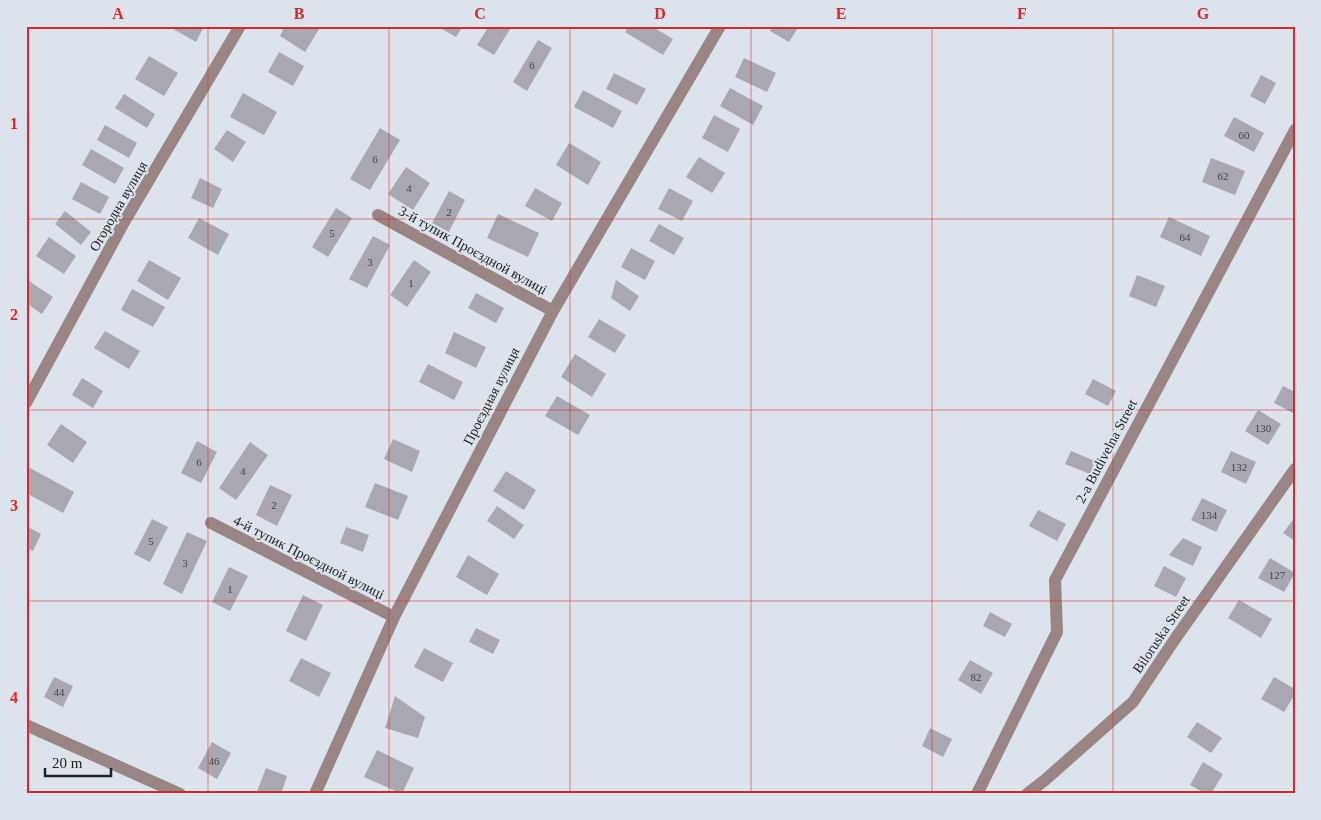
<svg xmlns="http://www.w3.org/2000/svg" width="1321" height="820" font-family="'Times New Roman',serif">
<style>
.building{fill:#a9a7b1}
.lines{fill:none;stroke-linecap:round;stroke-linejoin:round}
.minor{stroke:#998583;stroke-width:12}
.grid{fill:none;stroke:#d62828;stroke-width:1;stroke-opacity:0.55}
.labels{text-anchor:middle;stroke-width:4;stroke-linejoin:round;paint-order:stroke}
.number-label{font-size:11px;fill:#43444a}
.street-label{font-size:14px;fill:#212327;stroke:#dde3ec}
.neatline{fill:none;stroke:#d62828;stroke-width:2}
.grid-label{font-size:16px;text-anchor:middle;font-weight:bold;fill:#d62828}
</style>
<rect width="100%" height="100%" fill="#dde3ec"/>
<g class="building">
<polygon points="168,26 204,26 196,42"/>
<polygon points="285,26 321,26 305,52 280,36"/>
<polygon points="437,26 463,26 456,37"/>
<polygon points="489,26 512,26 494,55 477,45"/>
<polygon points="628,26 651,26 673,39 663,55 625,32"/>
<polygon points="773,26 799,26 789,42 770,31"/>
<polygon points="538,40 552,48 527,91 513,82"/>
<polygon points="279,52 304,66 293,86 268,72"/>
<polygon points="149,56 178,73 164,96 135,79"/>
<polygon points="744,58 776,73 767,92 735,77"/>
<polygon points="614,73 646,89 637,105 606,89"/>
<polygon points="1261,75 1276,83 1265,104 1250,96"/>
<polygon points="730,88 763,106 753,125 720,106"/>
<polygon points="583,90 622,111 613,128 574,107"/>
<polygon points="243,93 277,112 264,135 230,117"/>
<polygon points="124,94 155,114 147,128 115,108"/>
<polygon points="714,115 740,129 728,152 702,138"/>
<polygon points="1234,117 1264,133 1254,152 1224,136"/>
<polygon points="105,125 137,143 129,158 97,140"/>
<polygon points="380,128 400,140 370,190 350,179"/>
<polygon points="227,130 246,142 233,162 214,149"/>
<polygon points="569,143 601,162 588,185 556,165"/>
<polygon points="91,149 124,168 115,184 82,165"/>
<polygon points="699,157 725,173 712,193 686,177"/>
<polygon points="1211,158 1245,171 1235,195 1202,182"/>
<polygon points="406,167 430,183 413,210 388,194"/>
<polygon points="200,178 222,189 213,208 191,198"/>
<polygon points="81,182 109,197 100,214 72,199"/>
<polygon points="535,188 562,203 552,221 525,206"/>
<polygon points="669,188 693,201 682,221 658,209"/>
<polygon points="449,191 465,200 449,232 432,223"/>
<polygon points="336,208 352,218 328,257 312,247"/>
<polygon points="65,211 91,232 81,245 55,224"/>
<polygon points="498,214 539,233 528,257 487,238"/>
<polygon points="1169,217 1210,236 1201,256 1160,237"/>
<polygon points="199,218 229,234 218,255 188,238"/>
<polygon points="659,224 684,238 674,255 649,241"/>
<polygon points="373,236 390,245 367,288 349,279"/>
<polygon points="49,237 76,256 64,274 36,256"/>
<polygon points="631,248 655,261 645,280 621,267"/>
<polygon points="149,260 181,278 168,300 137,281"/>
<polygon points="414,260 431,272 407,307 390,295"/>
<polygon points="1137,275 1165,286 1156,307 1129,296"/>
<polygon points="26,279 53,297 42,314 26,303"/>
<polygon points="616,280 639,296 630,311 611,298"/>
<polygon points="132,289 165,307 153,327 121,310"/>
<polygon points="476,293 504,308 496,323 468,308"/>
<polygon points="599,319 626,335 615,353 588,337"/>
<polygon points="105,331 140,351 129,369 94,348"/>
<polygon points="454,332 486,347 476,368 445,353"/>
<polygon points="575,354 606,374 592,397 561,377"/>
<polygon points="428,364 463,382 454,400 419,382"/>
<polygon points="82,378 103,391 93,408 72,395"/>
<polygon points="1093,379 1116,391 1108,406 1085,394"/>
<polygon points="1283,386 1295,392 1295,414 1274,403"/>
<polygon points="557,396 590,415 578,435 545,416"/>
<polygon points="1258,410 1281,424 1268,445 1245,431"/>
<polygon points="61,424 87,442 73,463 47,445"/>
<polygon points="393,439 420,451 412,472 384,459"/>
<polygon points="197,441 217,452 201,483 181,473"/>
<polygon points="250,442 268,455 236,500 219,488"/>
<polygon points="1071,451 1095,461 1090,474 1065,464"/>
<polygon points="1231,451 1256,462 1246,484 1221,472"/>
<polygon points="30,468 74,492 63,513 26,493 26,474"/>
<polygon points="506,471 536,490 524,510 493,491"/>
<polygon points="375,483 408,496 398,520 365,507"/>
<polygon points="270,485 292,495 277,526 256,515"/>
<polygon points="1202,498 1227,510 1216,532 1191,520"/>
<polygon points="497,506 524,525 514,539 487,521"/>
<polygon points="1038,510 1066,524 1057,541 1029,526"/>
<polygon points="1295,517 1295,541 1283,533"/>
<polygon points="152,519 168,527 150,562 134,554"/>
<polygon points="26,526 41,534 33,551 26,547"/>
<polygon points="346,527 369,535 363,552 340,543"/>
<polygon points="187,532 207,541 182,594 163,584"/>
<polygon points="1183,538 1202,547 1193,566 1169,555"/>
<polygon points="468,555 499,574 487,595 456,577"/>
<polygon points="1270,558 1295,573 1284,592 1258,578"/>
<polygon points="1164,566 1186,578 1176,597 1154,586"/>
<polygon points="229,567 248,576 230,611 212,602"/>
<polygon points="303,595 323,605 306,641 286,631"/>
<polygon points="1239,600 1272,619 1261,638 1228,618"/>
<polygon points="990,612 1012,624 1005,637 983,626"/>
<polygon points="476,628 500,640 493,654 469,642"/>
<polygon points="424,648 453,663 443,682 414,667"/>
<polygon points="301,658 331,673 319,697 289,681"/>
<polygon points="970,660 993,673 981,694 958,680"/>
<polygon points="54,677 73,686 63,707 44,697"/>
<polygon points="1274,677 1295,689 1295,694 1284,712 1261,699"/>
<polygon points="395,696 425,717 418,738 385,728"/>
<polygon points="1197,722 1222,738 1211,753 1187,737"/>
<polygon points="930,728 952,739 943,757 922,746"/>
<polygon points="212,742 231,753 217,779 198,768"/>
<polygon points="377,750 414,768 402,794 364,777"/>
<polygon points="1203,762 1223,774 1211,794 1206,794 1190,785"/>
<polygon points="266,768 287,776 281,794 256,794"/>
</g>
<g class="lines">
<g class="minor">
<polyline points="378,215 553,311"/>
<polyline points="26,403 123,224 240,26"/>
<polyline points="211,523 394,617"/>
<polyline points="26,725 180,794"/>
<polyline points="315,794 394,617 553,311 720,26"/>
<polyline points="977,794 1057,632 1055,580 1295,130"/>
<polyline points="1027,794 1045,780 1133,702 1175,639 1295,469"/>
</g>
</g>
<path class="grid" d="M 208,26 L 208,794M 389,26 L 389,794M 570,26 L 570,794M 751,26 L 751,794M 932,26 L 932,794M 1113,26 L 1113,794M 26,219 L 1295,219M 26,410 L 1295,410M 26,601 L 1295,601"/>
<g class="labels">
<g class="number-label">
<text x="532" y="69">6</text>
<text x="1244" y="139">60</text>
<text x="375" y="163">6</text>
<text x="1223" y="180">62</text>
<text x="409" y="192">4</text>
<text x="449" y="216">2</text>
<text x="332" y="237">5</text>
<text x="1185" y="241">64</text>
<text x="370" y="266">3</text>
<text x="411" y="287">1</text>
<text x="1263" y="432">130</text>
<text x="199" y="466">6</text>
<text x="1239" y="471">132</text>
<text x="243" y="475">4</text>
<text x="274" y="509">2</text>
<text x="1209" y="519">134</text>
<text x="151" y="545">5</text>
<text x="185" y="567">3</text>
<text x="1277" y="579">127</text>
<text x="230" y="593">1</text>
<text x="976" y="681">82</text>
<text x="59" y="696">44</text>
<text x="214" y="765">46</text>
</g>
<g class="street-label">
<text transform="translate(118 206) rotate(-60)" y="5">Огородна вулиця</text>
<text transform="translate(473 250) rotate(29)" y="5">3-й тупик Проєздной вулиці</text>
<text transform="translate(491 396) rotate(-63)" y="5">Проєздная вулиця</text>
<text transform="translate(1106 451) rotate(-62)" y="5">2-a Budivelna Street</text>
<text transform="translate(309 557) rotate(27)" y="5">4-й тупик Проєздной вулиці</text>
<text transform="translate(1161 634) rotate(-56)" y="5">Biloruska Street</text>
</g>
</g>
<rect width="1321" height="820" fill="none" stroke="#dde3ec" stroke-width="55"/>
<path d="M45 768v8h66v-8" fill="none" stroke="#212327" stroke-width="2.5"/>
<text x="52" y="768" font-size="15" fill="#212327" stroke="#dde3ec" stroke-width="4" paint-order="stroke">20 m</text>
<rect x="28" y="28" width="1266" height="764" class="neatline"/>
<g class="grid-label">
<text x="118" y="19">A</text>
<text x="299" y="19">B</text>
<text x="480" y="19">C</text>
<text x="660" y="19">D</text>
<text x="841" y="19">E</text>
<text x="1022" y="19">F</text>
<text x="1203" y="19">G</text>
<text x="14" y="129">1</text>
<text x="14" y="320">2</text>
<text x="14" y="511">3</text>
<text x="14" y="703">4</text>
</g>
</svg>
